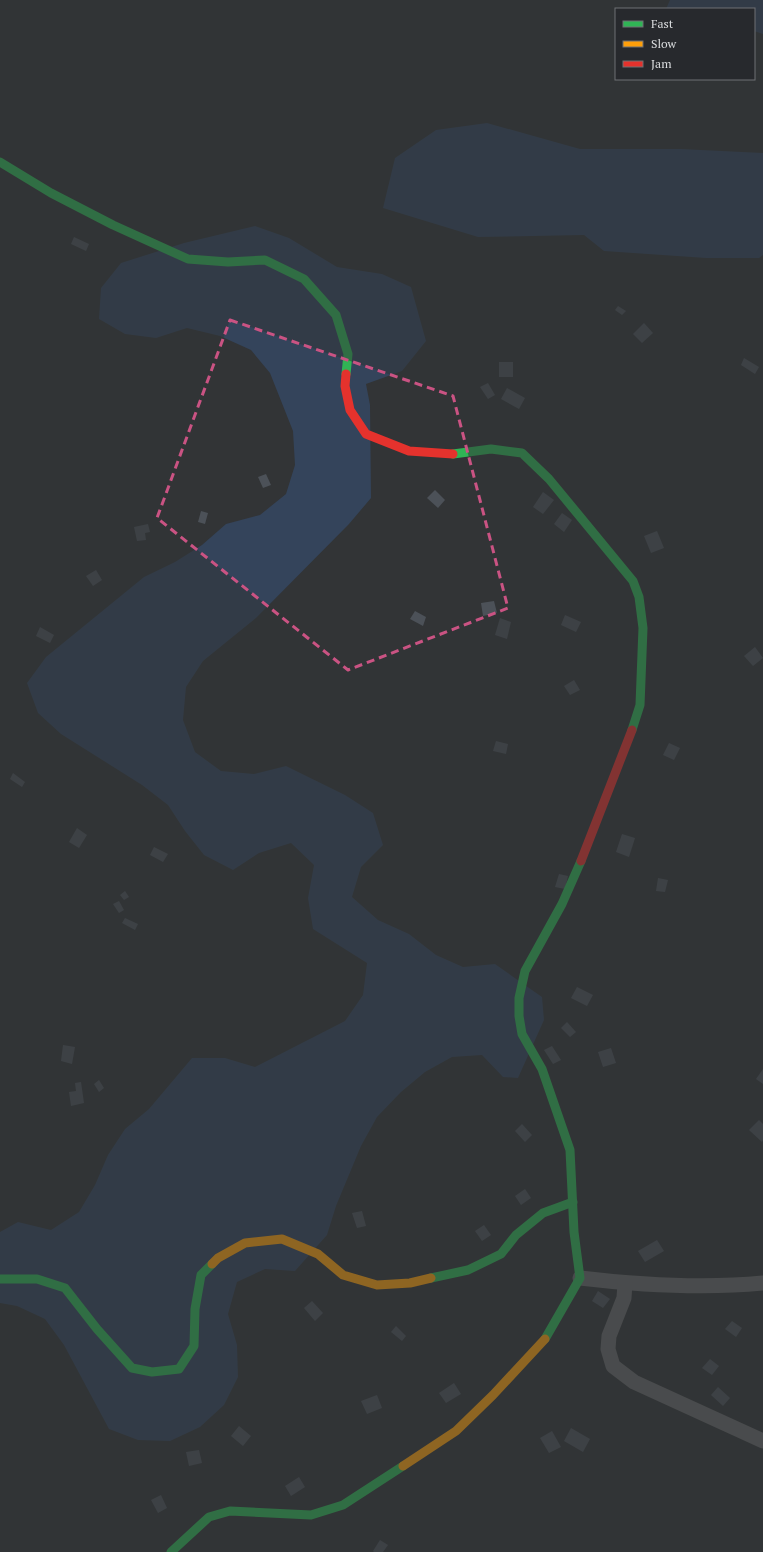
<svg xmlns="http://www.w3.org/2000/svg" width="763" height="1552" font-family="'PT Serif',serif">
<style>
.green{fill:#34445b}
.building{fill:#4c5158}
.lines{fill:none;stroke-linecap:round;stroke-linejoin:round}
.street{stroke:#676768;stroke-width:15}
.fast{stroke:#30b455;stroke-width:9}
.slow{stroke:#ff9f0a;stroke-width:9}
.jam{stroke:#e5322d;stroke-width:9}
.marked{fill:none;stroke:#ca5383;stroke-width:3;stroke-dasharray:8 5;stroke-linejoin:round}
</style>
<rect width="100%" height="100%" fill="#323436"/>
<g class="green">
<polygon points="670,0 763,0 763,34 754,31 754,9 666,9"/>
<polygon points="487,123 580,149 681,149 763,153 763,255 759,258 706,258 604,251 584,235 478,237 383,208 395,158 436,130"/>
<polygon points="255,226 289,238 337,267 382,274 411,287 426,341 402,371 366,384 370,405 371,498 349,524 256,618 203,661 186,687 183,720 195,752 221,771 254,774 286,766 345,795 373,813 383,845 361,867 352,897 378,920 409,934 436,955 463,967 495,964 542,997 544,1020 518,1078 503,1077 482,1055 452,1057 425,1072 401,1092 377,1117 361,1146 336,1206 327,1235 295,1271 265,1269 237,1282 228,1314 237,1345 238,1377 224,1405 200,1427 170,1441 138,1440 109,1429 64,1345 45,1319 17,1306 0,1303 0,1232 18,1222 51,1230 79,1212 95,1185 108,1155 125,1129 149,1109 192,1058 225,1058 255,1067 345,1021 363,995 367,963 313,929 308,898 314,865 291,843 259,853 233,870 204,855 185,831 168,805 142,785 61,734 38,713 27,683 46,657 144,577 175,562 202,545 226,524 260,515 286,494 295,465 293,431 270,373 251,350 220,336 187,328 156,338 125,334 99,319 101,288 121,263 184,243"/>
</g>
<g class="building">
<polygon points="74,237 89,244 86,251 71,244"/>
<polygon points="618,306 626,311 622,315 615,310"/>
<polygon points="644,323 653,333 642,343 633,334"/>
<polygon points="744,358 759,367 755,374 741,365"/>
<rect x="499" y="362" width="14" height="15"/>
<polygon points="488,383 495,395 488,399 480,387"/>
<polygon points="507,388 525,398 519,409 501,399"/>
<polygon points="266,474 271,485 263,488 258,477"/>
<polygon points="435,490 445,500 438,508 427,498"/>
<polygon points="543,492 554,500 543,514 533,507"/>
<polygon points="201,511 208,513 205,524 198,522"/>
<polygon points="562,513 572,520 564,532 554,524"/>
<polygon points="148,524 150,532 145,533 146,540 137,541 134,527"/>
<polygon points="657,531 664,548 651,553 644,536"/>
<polygon points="96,570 102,580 93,586 86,576"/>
<polygon points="494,601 497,613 483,616 481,603"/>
<polygon points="415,611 426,617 423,626 410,619"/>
<polygon points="565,615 581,622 576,632 561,625"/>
<polygon points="500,618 511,622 507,639 495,635"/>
<polygon points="40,627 54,635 50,643 36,636"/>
<polygon points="755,647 763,658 753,666 744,656"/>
<polygon points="574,680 580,690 570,695 564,686"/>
<polygon points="496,741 508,744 506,754 493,751"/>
<polygon points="669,743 680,748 674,760 663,755"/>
<polygon points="13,773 25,782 22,787 10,779"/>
<polygon points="77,828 87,835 79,848 69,842"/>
<polygon points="622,834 635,838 629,857 616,852"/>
<polygon points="154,847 168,854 163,862 150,855"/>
<polygon points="559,874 568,876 565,889 555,887"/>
<polygon points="658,878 668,880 665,892 656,891"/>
<polygon points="125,891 129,897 124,900 120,895"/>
<polygon points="119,901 124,910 119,913 113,904"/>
<polygon points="125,918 138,924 135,930 122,923"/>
<polygon points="577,987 593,995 587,1006 571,998"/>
<polygon points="567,1022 576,1032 570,1037 561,1028"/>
<polygon points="63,1045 75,1047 72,1064 61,1061"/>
<polygon points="552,1046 561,1060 553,1064 544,1050"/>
<polygon points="611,1048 616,1063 603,1067 598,1052"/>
<polygon points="763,1069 763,1084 756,1079"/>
<polygon points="99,1080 104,1088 99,1092 94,1084"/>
<polygon points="81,1082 84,1103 71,1106 69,1092 76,1091 75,1083"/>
<polygon points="759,1120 763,1124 763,1140 762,1142 749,1130"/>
<polygon points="522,1124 532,1135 525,1142 515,1131"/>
<polygon points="525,1189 531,1198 521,1205 515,1196"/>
<polygon points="362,1211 366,1226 357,1228 352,1213"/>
<polygon points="484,1225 491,1235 482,1241 475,1231"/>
<polygon points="657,1240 664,1251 645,1262 638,1251"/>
<polygon points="598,1291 610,1299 603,1308 592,1301"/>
<polygon points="312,1301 323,1313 315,1321 304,1308"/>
<polygon points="732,1321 742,1328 736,1337 725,1329"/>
<polygon points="396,1326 406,1336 402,1341 391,1332"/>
<polygon points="710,1359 719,1366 712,1375 702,1368"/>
<polygon points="454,1383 461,1394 446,1403 439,1393"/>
<polygon points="718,1387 730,1398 723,1406 711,1395"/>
<polygon points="377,1395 382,1408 367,1414 361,1401"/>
<polygon points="239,1426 251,1436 243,1446 231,1436"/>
<polygon points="571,1428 590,1439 583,1452 564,1441"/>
<polygon points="552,1431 561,1447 549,1453 540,1438"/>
<polygon points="199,1450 202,1463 189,1466 186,1452"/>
<polygon points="299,1477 305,1487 291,1496 285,1486"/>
<polygon points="161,1495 167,1508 158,1513 151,1500"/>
<polygon points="380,1540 388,1545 383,1552 374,1552 373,1551"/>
</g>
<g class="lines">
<g class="street">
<path d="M 580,1278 C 640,1285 702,1289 763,1283"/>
<polyline points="625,1283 624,1298 609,1336 608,1349 613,1366 634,1382 763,1441"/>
</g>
<g class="fast">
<polyline points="0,162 51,193 113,225 188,259 228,262 265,260 304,279 336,315 348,354 346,374"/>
<polyline points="453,454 491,449 522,453 549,479 633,581 639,597 643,628 640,705 632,730"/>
<polyline points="431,1278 468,1270 501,1254 516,1235 543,1213 573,1202"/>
<polyline points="0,1279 37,1279 65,1288 97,1329 132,1368 152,1372 179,1369 194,1346 195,1309 201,1275 212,1264"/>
<polyline points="545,1339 580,1278 574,1232 570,1150 542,1069 522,1034 519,1016 519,998 525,971 562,904 581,861"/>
<polyline points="171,1552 209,1517 230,1511 311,1515 343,1505 403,1466"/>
</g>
<g class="slow">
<polyline points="212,1264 218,1258 245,1243 282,1239 318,1254 343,1275 377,1285 410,1283 431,1278"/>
<polyline points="403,1466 456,1431 493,1395 545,1339"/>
</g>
<g class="jam">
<polyline points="346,374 345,386 350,410 366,434 409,451 453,454"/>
<polyline points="581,861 632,730"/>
</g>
</g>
<path d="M0 0H763V1552H0ZM 230,320 L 453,396 L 508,608 L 348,670 L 157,518 Z" fill="#323436" fill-opacity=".55" fill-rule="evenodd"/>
<path class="marked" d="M 230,320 L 453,396 L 508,608 L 348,670 L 157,518 Z"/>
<rect x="615" y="8" width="140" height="72" fill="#27292d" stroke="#6f7174"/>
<rect x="623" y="21" width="20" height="6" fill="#30b455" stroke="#6f7174"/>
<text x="651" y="28" font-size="12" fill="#dbdddf">Fast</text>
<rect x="623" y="41" width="20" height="6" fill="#ff9f0a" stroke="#6f7174"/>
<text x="651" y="48" font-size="12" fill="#dbdddf">Slow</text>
<rect x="623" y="61" width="20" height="6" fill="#e5322d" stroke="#6f7174"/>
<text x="651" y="68" font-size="12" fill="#dbdddf">Jam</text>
</svg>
